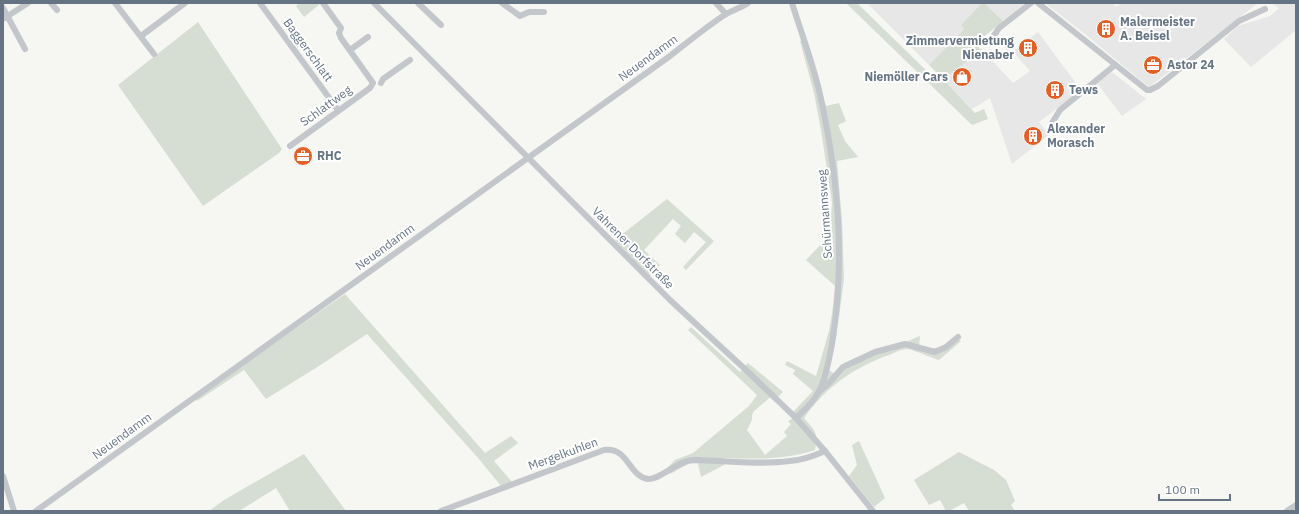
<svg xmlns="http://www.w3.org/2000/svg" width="1299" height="514" font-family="'IBM Plex Sans',sans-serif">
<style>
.built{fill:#e6e7e6}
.green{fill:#d6ddd3}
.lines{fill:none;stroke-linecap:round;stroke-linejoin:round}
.minor{stroke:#c3c6ca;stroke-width:6}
.labels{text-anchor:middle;stroke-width:4;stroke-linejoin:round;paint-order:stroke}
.poi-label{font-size:12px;font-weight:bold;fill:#657383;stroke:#fff;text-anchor:start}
.street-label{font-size:12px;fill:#657383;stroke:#fff}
</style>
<rect width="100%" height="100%" fill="#f6f6f2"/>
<g class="built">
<polygon points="867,3 982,3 961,25 964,29 929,65"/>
<polygon points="984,3 1026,3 1003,21"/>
<polygon points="1045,3 1113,3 1116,7 1121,3 1258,3 1149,87 1085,34"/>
<polygon points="1271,3 1296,3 1296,30 1251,67 1224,39 1238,26 1270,16 1279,8"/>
<polygon points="1038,32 1081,90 1039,122 1049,135 1012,164 990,98 972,109 943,79 982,50 1013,83 1030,71 1013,52"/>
<polygon points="1112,72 1146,99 1122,116 1097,83"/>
</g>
<g class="green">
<polygon points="299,3 319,3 320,4 304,17 296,6"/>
<polygon points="846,3 857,3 938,82 943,79 929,65 964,29 961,25 982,3 984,3 1003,21 975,44 982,50 943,79 975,113 984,109 988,119 972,125"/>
<polygon points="198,22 282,149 279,153 203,206 118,85"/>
<path d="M 806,40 L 826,106 L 839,103 L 846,121 L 838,125 L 845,141 L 858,157 L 837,161 L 842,221 L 844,279 L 839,317 L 836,316 L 832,332 L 837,333 L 828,370 L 838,375 L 844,368 L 920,336 L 919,346 C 937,350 942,349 955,337 L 961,341 L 939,360 C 932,358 912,349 907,349 C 901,349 894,353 889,355 C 854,367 825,388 804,418 C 816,432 818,432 815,450 C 785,460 755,459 724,458 L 724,465 L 701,477 L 697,459 L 670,474 L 668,467 L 675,460 L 693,453 L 749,406 L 757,395 L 688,330 L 691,327 L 740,372 L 748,363 L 783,392 L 778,397 L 774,394 L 754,411 L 752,415 L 752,420 L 747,430 L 765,455 L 787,436 L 784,432 L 791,424 L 788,421 L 794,418 L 793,412 L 813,391 L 793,374 L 795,370 L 785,365 L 787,361 L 816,376 L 829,331 L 832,314 L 835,286 L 806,260 L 830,235 L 832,202 L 821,130 L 814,93 L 800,41 Z"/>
<polygon points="667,199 714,241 686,270 683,267 706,242 694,232 685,243 675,234 681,226 673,219 644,250 660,265 650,276 615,240"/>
<polygon points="345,294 485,453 511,436 518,443 494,461 512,482 501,486 479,459 367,334 322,364 266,399 244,370 197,401 195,399"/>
<polygon points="859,441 885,498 874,507 849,476 857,465 852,445"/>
<polygon points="959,452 994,470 1006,480 1015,501 1011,505 1015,511 969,511 964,503 949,511 946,511 940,500 929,505 914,480"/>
<polygon points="304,454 346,511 290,511 276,488 239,511 209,511 224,500"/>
</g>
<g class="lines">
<g class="minor">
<polyline points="51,3 57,10"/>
<polyline points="115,3 154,54"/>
<polyline points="260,3 338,110"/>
<polyline points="374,3 670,300 746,370 796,418 825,451 873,511"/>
<polyline points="418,3 441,25"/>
<polyline points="502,3 520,16 529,12 544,12"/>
<polyline points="716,3 726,14"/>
<path d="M 792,3 C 801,32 812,61 819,90 C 838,173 846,259 832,344 C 830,355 824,384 818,393 C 813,403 804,410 796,418"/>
<polyline points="1038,3 1147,90 1150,90 1158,86 1239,21 1265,9"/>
<polyline points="3,8 25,49"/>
<polyline points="3,19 28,3"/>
<polyline points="141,36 185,3"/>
<polyline points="989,43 999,28 1031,3"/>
<polyline points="350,50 368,37"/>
<polyline points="381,83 383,79 410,60"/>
<polyline points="1052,123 1060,110 1115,65"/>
<polyline points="290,146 370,88 373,83 341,38 339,33 341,28 323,3"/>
<polyline points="820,391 828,384 843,367 875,352 905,344 935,352 946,347 958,337"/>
<polyline points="3,476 14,511"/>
<path d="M 36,511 L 670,56 C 688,42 706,27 726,14 C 733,10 741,8 748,3"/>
<path d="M 441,511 L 604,450 C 629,447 628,476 648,479 C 658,480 674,465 685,462 C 689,460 693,460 697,460 C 727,461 759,465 790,461 C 802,460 814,456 825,451"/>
<polyline points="1287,511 1296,505"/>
</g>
</g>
<defs>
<g id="building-disc" transform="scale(1)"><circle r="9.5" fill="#e25f26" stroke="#fff"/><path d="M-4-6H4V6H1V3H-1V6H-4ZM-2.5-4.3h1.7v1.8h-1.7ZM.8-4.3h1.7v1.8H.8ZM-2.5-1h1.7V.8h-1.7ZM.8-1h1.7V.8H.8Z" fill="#fff"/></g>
<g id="office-disc" transform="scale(1)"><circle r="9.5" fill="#e25f26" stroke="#fff"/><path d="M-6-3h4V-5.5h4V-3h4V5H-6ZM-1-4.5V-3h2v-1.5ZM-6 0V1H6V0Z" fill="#fff"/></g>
<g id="shop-disc" transform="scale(1)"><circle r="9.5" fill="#e25f26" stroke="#fff"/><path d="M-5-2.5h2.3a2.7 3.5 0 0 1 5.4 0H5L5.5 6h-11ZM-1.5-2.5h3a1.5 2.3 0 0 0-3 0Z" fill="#fff"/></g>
</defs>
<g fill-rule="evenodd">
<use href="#building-disc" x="1106" y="29"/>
<use href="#building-disc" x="1028" y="48"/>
<use href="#office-disc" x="1153" y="65"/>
<use href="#shop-disc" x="962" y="77"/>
<use href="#building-disc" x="1055" y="90"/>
<use href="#building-disc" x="1033" y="136"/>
<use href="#office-disc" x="303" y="156"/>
</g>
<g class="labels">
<g class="poi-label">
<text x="1120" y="26">Malermeister<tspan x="1120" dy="14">A. Beisel</tspan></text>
<text x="1014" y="45" text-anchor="end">Zimmervermietung<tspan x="1014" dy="14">Nienaber</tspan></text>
<text x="1167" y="69">Astor 24</text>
<text x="948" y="81" text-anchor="end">Niemöller Cars</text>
<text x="1069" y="94">Tews</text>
<text x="1047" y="133">Alexander<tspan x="1047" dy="14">Morasch</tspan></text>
<text x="317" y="160">RHC</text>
</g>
<g class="street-label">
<text transform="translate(308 50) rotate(54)" y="4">Baggerschlatt</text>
<text transform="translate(648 58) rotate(-36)" y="4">Neuendamm</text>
<text transform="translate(326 106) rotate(-36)" y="4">Schlattweg</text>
<text transform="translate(825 214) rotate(-94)" y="4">Schürmannsweg</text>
<text transform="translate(385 247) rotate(-36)" y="4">Neuendamm</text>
<text transform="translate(633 248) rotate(45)" y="4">Vahrener Dorfstraße</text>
<text transform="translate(122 436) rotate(-36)" y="4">Neuendamm</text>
<text transform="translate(563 454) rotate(-20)" y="4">Mergelkuhlen</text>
</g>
</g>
<rect width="1299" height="514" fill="none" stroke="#657383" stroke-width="8"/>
<path d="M1159 494v6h71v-6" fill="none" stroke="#657383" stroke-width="2"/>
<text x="1165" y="494" font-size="12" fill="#657383" stroke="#ffffff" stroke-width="3" paint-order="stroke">100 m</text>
</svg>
